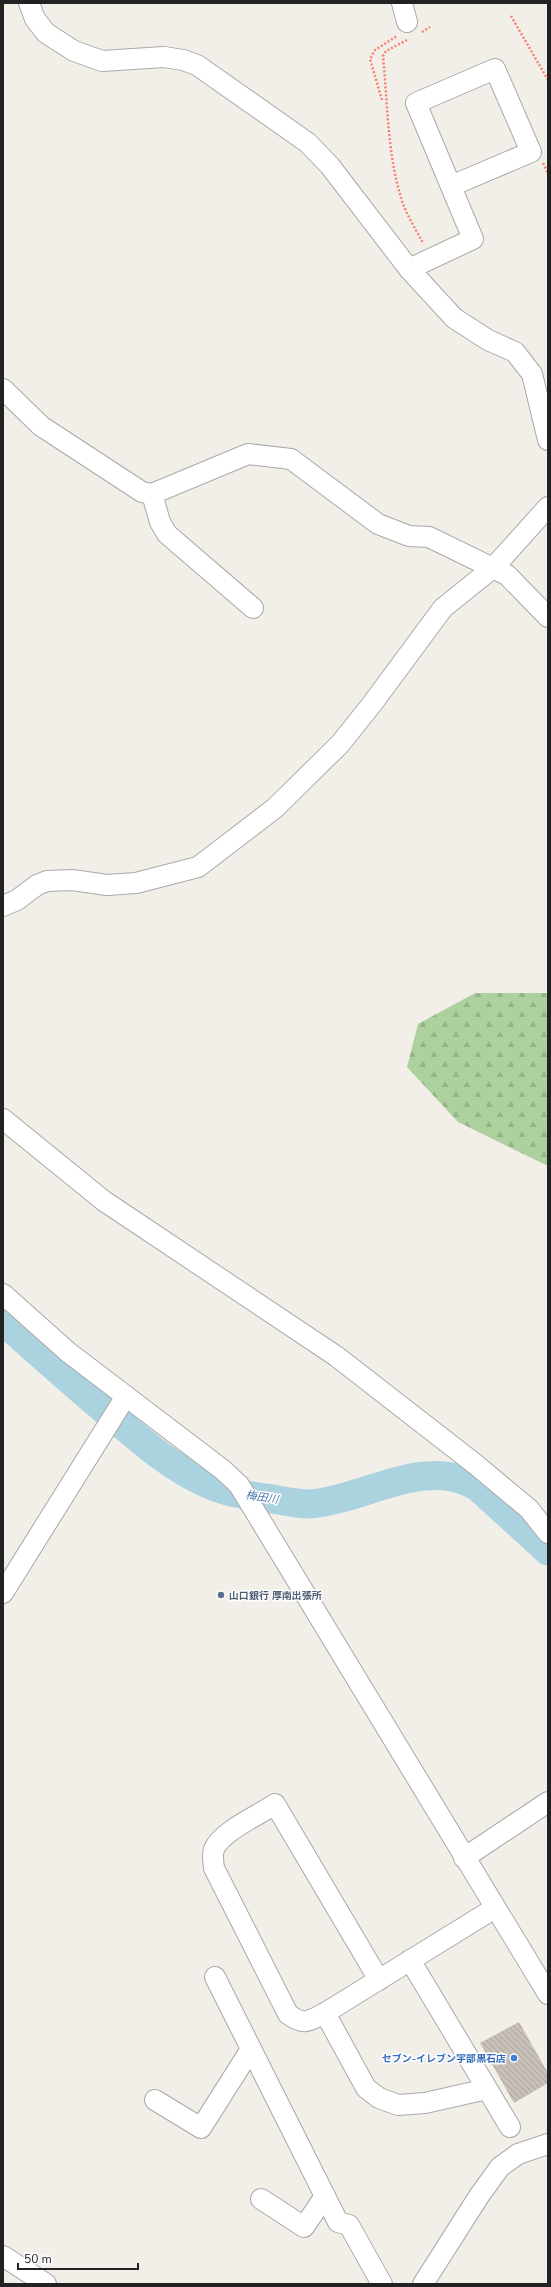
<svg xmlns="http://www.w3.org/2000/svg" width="551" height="2287" font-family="'Nunito Sans','Noto Sans JP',sans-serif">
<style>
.forest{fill:url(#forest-firs)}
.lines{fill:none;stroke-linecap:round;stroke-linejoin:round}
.river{stroke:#aad3df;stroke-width:29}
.building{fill:url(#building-back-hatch)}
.minor-casing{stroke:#a9a9a9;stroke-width:22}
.path{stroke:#fa8072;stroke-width:2.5;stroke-dasharray:2 2;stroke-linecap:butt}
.minor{stroke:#fff;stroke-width:20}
.service-dot{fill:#5c6f8a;stroke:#fff;stroke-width:1.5}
.shop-dot{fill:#3f7fe0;stroke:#fff;stroke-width:1.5}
.labels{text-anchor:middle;stroke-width:3;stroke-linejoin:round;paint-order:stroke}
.service-label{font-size:10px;font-weight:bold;fill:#4e5e75;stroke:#fff;text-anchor:start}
.shop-label{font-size:10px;font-weight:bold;fill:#366cbe;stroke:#fff;text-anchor:end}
.water-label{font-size:11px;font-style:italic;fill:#4a7aab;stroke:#fff}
</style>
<defs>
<pattern id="forest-firs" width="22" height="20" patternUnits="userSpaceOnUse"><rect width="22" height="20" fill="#add19e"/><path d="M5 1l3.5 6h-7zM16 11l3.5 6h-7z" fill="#95b388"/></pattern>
<pattern id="building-back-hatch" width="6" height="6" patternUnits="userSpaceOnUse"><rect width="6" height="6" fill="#c7bfb8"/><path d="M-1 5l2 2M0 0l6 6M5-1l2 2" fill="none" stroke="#aba49e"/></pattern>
</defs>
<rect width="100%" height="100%" fill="#f2efe9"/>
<polygon class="forest" points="475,993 548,993 548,1166 458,1122 407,1067 418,1024"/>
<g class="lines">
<path class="river" d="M 3,1321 C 41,1355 79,1389 119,1422 C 146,1445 173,1468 206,1483 C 227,1493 250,1496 273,1499 C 284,1501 298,1504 309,1504 C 366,1500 423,1455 478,1487 L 548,1551"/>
</g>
<polygon class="building" points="519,2022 548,2073 548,2083 514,2103 480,2043"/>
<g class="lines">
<g class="minor-casing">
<g id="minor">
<polyline points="29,3 35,19 46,33 74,51 102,61 164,57 183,60 197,65 308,143 330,166 409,269 454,318 488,340 515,352 532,374 548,440"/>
<polyline points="402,3 407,22"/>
<polyline points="409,269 473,239 416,103 495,69 531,152 451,186"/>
<polyline points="3,389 41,426 142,492 152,494 248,454 291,459 378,524 409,536 429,537 507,575 548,617"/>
<polyline points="152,494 160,522 167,534 253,608"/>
<polyline points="3,906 17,900 37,885 47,881 72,880 107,885 136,883 198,867 275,808 340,744 372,704 443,608 494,567 548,507"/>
<polyline points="3,1119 104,1201 336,1356 475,1464 529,1509 548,1533"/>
<polyline points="3,1294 68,1352 223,1470 239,1485 548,1994"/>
<polyline points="3,1593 126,1396"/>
<polyline points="464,1858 548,1802"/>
<polyline points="410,1960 510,2127"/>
<polyline points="215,1977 338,2222 349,2225 382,2284"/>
<path d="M 379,1980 L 275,1804 C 259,1815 222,1831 214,1849 C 212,1855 213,1861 214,1868 L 288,2014 C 304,2026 309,2021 325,2013 L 495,1908"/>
<polyline points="325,2013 366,2088 379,2098 398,2105 425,2103 487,2089"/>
<polyline points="155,2100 201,2128 251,2049"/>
<polyline points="261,2199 304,2227 325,2196"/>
<polyline points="3,2256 46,2284"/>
<polyline points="423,2284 479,2196 500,2167 518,2154 548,2144"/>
</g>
</g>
<g class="path">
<polyline points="511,16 548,80"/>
<polyline points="422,32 430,27"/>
<path d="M 407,40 L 386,51 L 383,56 C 388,106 387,156 403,204 C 408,217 416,230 423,243"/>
<polyline points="382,100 370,59 375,50 397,36"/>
<polyline points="543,163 548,173"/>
</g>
<use href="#minor" class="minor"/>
</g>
<circle class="service-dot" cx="221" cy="1595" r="4"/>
<circle class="shop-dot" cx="514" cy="2058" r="4"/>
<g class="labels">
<g class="service-label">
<text x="229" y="1599">山口銀行 厚南出張所</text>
</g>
<g class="shop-label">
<text x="506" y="2062">セブン-イレブン宇部黒石店</text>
</g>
<g class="water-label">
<text transform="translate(262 1497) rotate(9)" y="4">梅田川</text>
</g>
</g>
<rect width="551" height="2287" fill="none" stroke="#222222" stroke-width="8"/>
<path d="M18 2263v6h120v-6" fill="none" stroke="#222222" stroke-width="2"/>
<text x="24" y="2263" font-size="12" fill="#222222" stroke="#ffffff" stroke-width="3" paint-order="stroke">50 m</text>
</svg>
